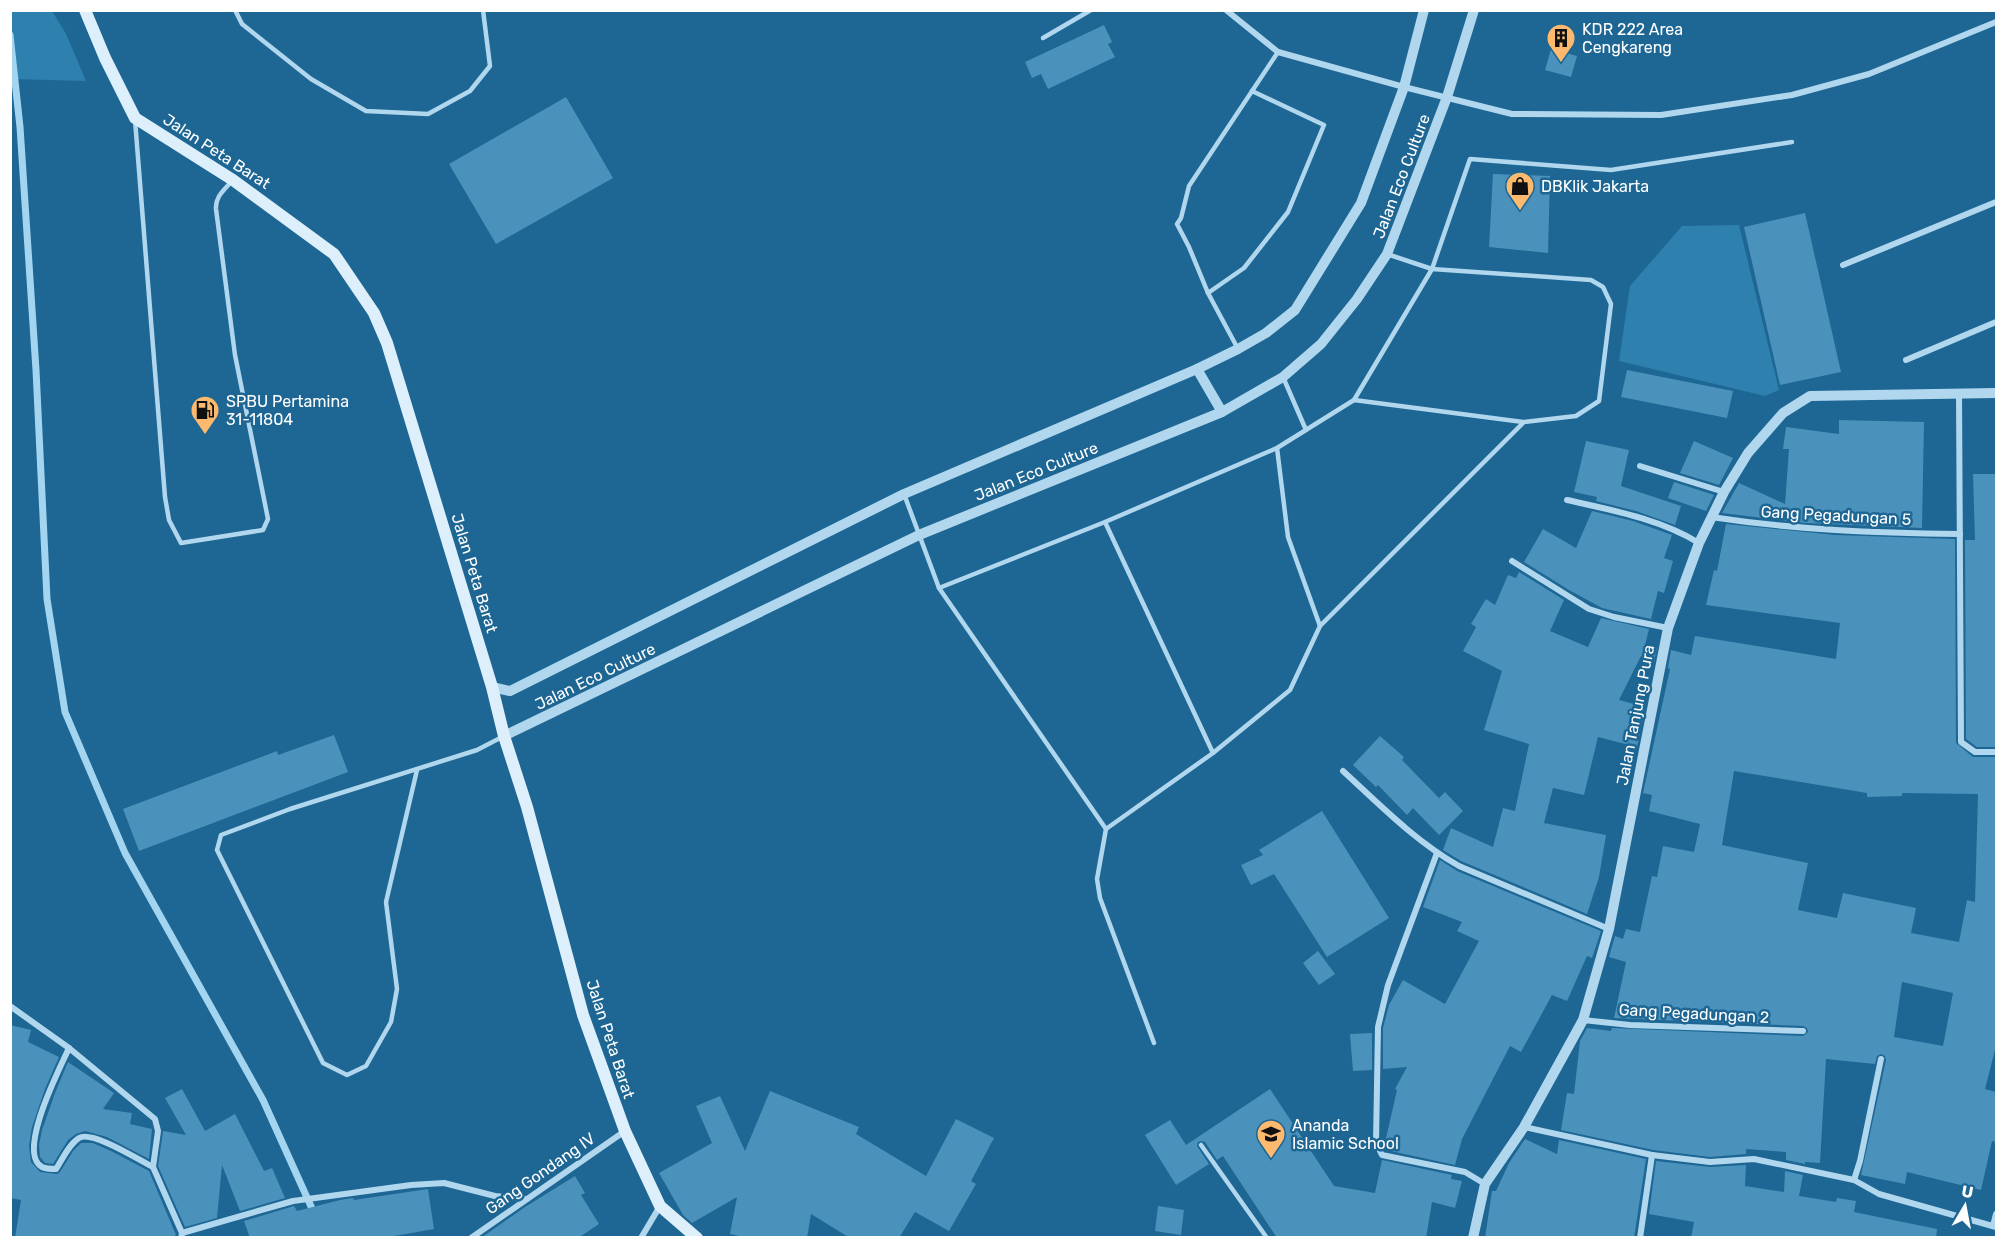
<svg xmlns="http://www.w3.org/2000/svg" width="2007" height="1248" font-family="Rubik,sans-serif">
<style>
.green{fill:#2e80af}
.lines{fill:none;stroke-linecap:round;stroke-linejoin:round}
.stream{stroke:#a3d5f0;stroke-width:7}
.building{fill:#4a92bc;fill-rule:evenodd}
.service{stroke:#b0d7ee;stroke-width:4.5}
.minor{stroke:#b0d7ee;stroke-width:6}
.tertiary{stroke:#b0d7ee;stroke-width:10}
.secondary{stroke:#ddeffa;stroke-width:12}
.labels{text-anchor:middle;stroke-width:5;stroke-linejoin:round;paint-order:stroke}
.poi-label{font-size:16px;fill:#fff;stroke:#1e6693;text-anchor:start}
.street-label{font-size:16px;fill:#fff;stroke:#1e6693}
</style>
<rect width="100%" height="100%" fill="#1e6693"/>
<g class="green">
<polygon points="11,10 52,11 66,34 86,81 11,79"/>
<polygon points="1739,225 1779,390 1765,396 1619,361 1630,286 1682,226"/>
</g>
<g class="lines">
<polyline class="stream" points="10,35 20,127 36,370 47,599 65,712 125,853 263,1100 314,1213"/>
</g>
<g class="building">
<polygon points="1104,25 1112,42 1108,44 1115,57 1048,89 1041,74 1032,78 1025,62"/>
<polygon points="1551,49 1577,56 1571,77 1545,70"/>
<polygon points="566,97 613,178 496,244 449,164"/>
<polygon points="1493,174 1550,176 1548,253 1489,247"/>
<polygon points="1805,213 1841,372 1780,385 1744,227"/>
<polygon points="1627,370 1733,391 1727,418 1621,397"/>
<polygon points="1839,420 1924,422 1922,528 1805,523 1722,513 1739,483 1785,504 1789,449 1783,449 1786,427 1839,434"/>
<polygon points="1586,441 1629,450 1621,486 1681,506 1675,525 1636,511 1596,501 1597,497 1574,492"/>
<polygon points="1694,441 1733,458 1719,485 1680,473"/>
<polygon points="1973,474 1996,474 1996,747 1977,747 1966,739 1965,540 1975,540"/>
<polygon points="1674,482 1714,495 1706,511 1668,498"/>
<polygon points="1592,511 1633,521 1672,535 1664,558 1673,561 1664,593 1658,591 1651,619 1602,608 1569,590 1524,562 1543,529 1576,548"/>
<path d="M 1726,524 L 1835,535 L 1955,539 L 1956,743 L 1973,757 L 1996,757 L 1996,1046 L 1985,1089 L 1996,1092 L 1996,1142 L 1992,1141 L 1981,1190 L 1907,1172 L 1905,1184 L 1861,1175 L 1886,1060 L 1885,1056 L 1881,1054 L 1877,1056 L 1875,1064 L 1826,1059 L 1820,1163 L 1805,1162 L 1805,1164 L 1786,1160 L 1786,1152 L 1746,1149 L 1746,1154 L 1710,1157 L 1653,1150 L 1561,1130 L 1567,1093 L 1574,1094 L 1580,1041 L 1587,1028 L 1611,1031 L 1612,1028 L 1803,1036 L 1808,1032 L 1807,1028 L 1803,1026 L 1614,1018 L 1626,962 L 1609,957 L 1615,936 L 1623,939 L 1626,929 L 1640,932 L 1652,876 L 1657,877 L 1663,846 L 1694,852 L 1700,824 L 1649,811 L 1652,795 L 1643,793 L 1670,669 L 1668,668 L 1671,650 L 1691,655 L 1695,636 L 1836,659 L 1840,623 L 1706,605 L 1714,570 L 1717,571 ZM 1734,771 L 1867,793 L 1867,797 L 1902,796 L 1902,793 L 1978,794 L 1975,902 L 1967,900 L 1959,942 L 1911,933 L 1916,908 L 1843,893 L 1837,918 L 1798,910 L 1808,863 L 1722,845 ZM 1902,982 L 1953,993 L 1943,1046 L 1894,1037 Z"/>
<polygon points="1519,572 1564,600 1550,631 1588,647 1601,618 1649,629 1645,645 1657,647 1654,662 1641,656 1619,700 1645,707 1637,747 1598,737 1584,795 1553,788 1544,823 1606,835 1599,877 1587,914 1461,861 1443,850 1451,828 1493,847 1503,808 1515,811 1529,744 1484,730 1502,671 1463,651 1476,627 1471,624 1486,599 1495,605 1508,575 1516,578"/>
<polygon points="334,735 348,772 139,851 123,809 277,751 278,755"/>
<polygon points="1380,736 1404,757 1402,760 1439,798 1445,792 1463,811 1439,835 1413,808 1407,815 1378,785 1376,787 1353,765"/>
<polygon points="1322,811 1389,918 1327,957 1274,874 1251,885 1241,865 1263,855 1259,850"/>
<polygon points="1440,860 1457,871 1601,931 1592,958 1587,956 1567,1001 1552,995 1521,1052 1510,1046 1462,1139 1455,1165 1386,1150 1384,1147 1397,1090 1395,1089 1407,1067 1383,1069 1383,1028 1389,1005 1403,980 1445,1004 1479,941 1457,931 1462,922 1423,907"/>
<polygon points="1318,951 1335,974 1319,985 1303,963"/>
<polygon points="10,1025 31,1030 28,1042 59,1057 45,1089 32,1127 29,1146 31,1162 40,1172 57,1174 60,1172 73,1151 81,1143 93,1143 113,1152 149,1171 176,1235 171,1238 15,1238 21,1200 10,1198"/>
<polygon points="1372,1033 1372,1070 1353,1071 1350,1034"/>
<polygon points="68,1062 114,1093 103,1109 132,1113 130,1124 152,1129 149,1159 107,1137 85,1131 76,1134 68,1140 53,1164 45,1163 40,1157 39,1145 42,1130 55,1093"/>
<polygon points="182,1089 205,1131 235,1114 264,1171 272,1168 285,1198 240,1211 222,1165 217,1218 185,1227 158,1166 163,1131 186,1135 165,1098"/>
<polygon points="1270,1089 1334,1186 1375,1193 1382,1160 1452,1175 1451,1179 1462,1181 1455,1208 1432,1202 1426,1238 1277,1238 1223,1156 1217,1160 1205,1142 1201,1141 1198,1142 1197,1146 1209,1164 1176,1185 1145,1135 1170,1120 1186,1145"/>
<polygon points="770,1091 859,1127 856,1134 926,1176 956,1119 994,1138 971,1181 976,1184 949,1231 915,1212 899,1238 850,1238 811,1214 807,1238 748,1238 730,1234 737,1197 692,1223 683,1215 659,1173 712,1143 696,1106 720,1096 745,1151"/>
<polygon points="1525,1139 1557,1154 1559,1140 1646,1159 1634,1238 1485,1238 1492,1191 1496,1191 1509,1163"/>
<polygon points="1656,1161 1710,1167 1746,1165 1745,1186 1784,1192 1785,1171 1803,1175 1799,1196 1836,1202 1837,1198 1856,1201 1854,1212 1937,1229 1936,1238 1691,1238 1694,1222 1649,1214"/>
<polygon points="575,1176 585,1193 581,1195 599,1224 578,1238 481,1238 525,1207"/>
<polygon points="428,1189 434,1229 383,1238 250,1238 244,1221 294,1206 297,1211 340,1200 353,1198 354,1200"/>
<polygon points="1158,1206 1184,1210 1181,1235 1155,1231"/>
</g>
<g class="lines">
<g class="service">
<polyline points="235,10 242,24 311,79 366,111 428,114 470,91 490,66 483,10"/>
<polyline points="1043,38 1091,10"/>
<path d="M 135,120 L 165,497 L 169,520 L 181,543 L 263,530 L 268,519 L 235,355 L 216,209 C 215,197 224,190 231,182"/>
<polyline points="1208,293 1244,268 1288,212 1324,125 1252,91"/>
<polyline points="1238,349 1208,293 1189,247 1177,224 1181,218 1189,186 1278,52"/>
<polyline points="1283,377 1306,430"/>
<polyline points="1354,400 1432,269 1470,159 1611,170 1792,142"/>
<polyline points="904,494 939,588 1106,829 1097,879 1100,898 1154,1043"/>
<polyline points="1105,522 1213,753"/>
<polyline points="939,588 1105,522 1277,448 1354,400 1523,422"/>
<polyline points="1320,626 1524,422 1576,416 1599,401 1611,304 1603,287 1591,280 1432,269 1387,254"/>
<polyline points="417,770 386,902 397,989 391,1022 366,1066 347,1075 323,1063 217,850 221,835 290,809 477,750 504,736"/>
<polyline points="1106,829 1213,753 1290,690 1320,626 1288,537 1277,448"/>
<polyline points="1201,1145 1267,1238"/>
</g>
<g class="minor">
<polyline points="1226,10 1278,52 1404,87 1512,114 1661,115 1792,95 1869,74 1996,22"/>
<polyline points="1843,265 1996,202"/>
<polyline points="1906,360 1996,322"/>
<polyline points="1959,393 1961,742 1975,752 1996,752"/>
<polyline points="1640,466 1724,492"/>
<path d="M 1567,500 C 1611,510 1660,519 1699,543"/>
<path d="M 1711,517 C 1797,530 1874,533 1960,534"/>
<polyline points="1512,561 1589,609 1614,617 1668,628"/>
<path d="M 1343,771 C 1380,805 1415,841 1459,866 L 1609,929"/>
<polyline points="1437,853 1388,985 1378,1027 1376,1143 1382,1155 1465,1172 1485,1184"/>
<polyline points="10,1006 69,1048 155,1119 158,1131 153,1167 182,1233 181,1238"/>
<polyline points="1583,1020 1630,1025 1803,1031"/>
<path d="M 69,1048 C 60,1068 16,1153 42,1167 C 46,1169 52,1169 56,1169 C 62,1160 69,1144 79,1138 C 92,1130 139,1160 153,1167"/>
<polyline points="1524,1127 1652,1155 1710,1162 1754,1159 1854,1180 1879,1194 1996,1227"/>
<polyline points="1854,1180 1860,1161 1881,1059"/>
<polyline points="1993,1226 1996,1214"/>
<polyline points="182,1233 293,1201 411,1185 444,1183 495,1196 526,1199"/>
<polyline points="471,1238 625,1131"/>
<polyline points="641,1238 660,1206"/>
<polyline points="1640,1238 1652,1155"/>
</g>
<g class="tertiary">
<polyline points="1197,369 1222,412"/>
<polyline points="492,687 510,691 904,494 1197,369 1238,349 1266,333 1295,310 1361,203 1404,87 1424,10"/>
<polyline points="504,736 919,535 1222,412 1283,377 1321,344 1357,299 1387,254 1447,97 1474,10"/>
<polyline points="1473,1238 1485,1184 1524,1127 1583,1020 1609,929 1668,628 1699,543 1724,492 1748,453 1783,413 1810,396 1996,393"/>
</g>
<polyline class="secondary" points="85,10 105,58 135,118 233,180 334,254 374,313 387,343 492,687 504,736 527,807 583,1015 625,1131 660,1206 697,1238"/>
</g>
<defs>
<g id="building-pin" transform="scale(1.5)"><path d="M0 17L-7.5 6A9.5 9.5 0 1 1 7.5 6Z" fill="#fdba6f" stroke="#1e6693"/><path d="M-4-6H4V6H1V3H-1V6H-4ZM-2.5-4.3h1.7v1.8h-1.7ZM.8-4.3h1.7v1.8H.8ZM-2.5-1h1.7V.8h-1.7ZM.8-1h1.7V.8H.8Z" fill="#111"/></g>
<g id="shop-pin" transform="scale(1.5)"><path d="M0 17L-7.5 6A9.5 9.5 0 1 1 7.5 6Z" fill="#fdba6f" stroke="#1e6693"/><path d="M-5-2.5h2.3a2.7 3.5 0 0 1 5.4 0H5L5.5 6h-11ZM-1.5-2.5h3a1.5 2.3 0 0 0-3 0Z" fill="#111"/></g>
<g id="fuel-pin" transform="scale(1.5)"><path d="M0 17L-7.5 6A9.5 9.5 0 1 1 7.5 6Z" fill="#fdba6f" stroke="#1e6693"/><path d="M-5.5-6h7V0h2V4h1.3V-2.5L3-4.5l.8-.8L6-3V5H2.5V1h-1V6h-7ZM-4.2-4.7v3.2H.2V-4.7Z" fill="#111"/></g>
<g id="school-pin" transform="scale(1.5)"><path d="M0 17L-7.5 6A9.5 9.5 0 1 1 7.5 6Z" fill="#fdba6f" stroke="#1e6693"/><path d="M0-5L7-2L0 1L-7-2ZM-4 1L0 2.5L4 1V4Q0 6-4 4Z" fill="#111"/></g>
</defs>
<g fill-rule="evenodd">
<use href="#building-pin" x="1561" y="38"/>
<use href="#shop-pin" x="1520" y="186"/>
<use href="#fuel-pin" x="205" y="410"/>
<use href="#school-pin" x="1271" y="1134"/>
</g>
<g class="labels">
<g class="poi-label">
<text x="1582" y="35">KDR 222 Area<tspan x="1582" dy="18">Cengkareng</tspan></text>
<text x="1541" y="192">DBKlik Jakarta</text>
<text x="226" y="407">SPBU Pertamina<tspan x="226" dy="18">31-11804</tspan></text>
<text x="1292" y="1131">Ananda<tspan x="1292" dy="18">Islamic School</tspan></text>
</g>
<g class="street-label">
<text transform="translate(217 151) rotate(33)" y="6">Jalan Peta Barat</text>
<text transform="translate(1401 176) rotate(-69)" y="6">Jalan Eco Culture</text>
<text transform="translate(1036 471) rotate(-22)" y="6">Jalan Eco Culture</text>
<text transform="translate(1836 515) rotate(3)" y="6">Gang Pegadungan 5</text>
<text transform="translate(475 573) rotate(73)" y="6">Jalan Peta Barat</text>
<text transform="translate(595 676) rotate(-26)" y="6">Jalan Eco Culture</text>
<text transform="translate(1635 715) rotate(-79)" y="6">Jalan Tanjung Pura</text>
<text transform="translate(1694 1013) rotate(3)" y="6">Gang Pegadungan 2</text>
<text transform="translate(611 1039) rotate(72)" y="6">Jalan Peta Barat</text>
<text transform="translate(540 1173) rotate(-35)" y="6">Gang Gondang IV</text>
</g>
</g>
<rect width="2007" height="1248" fill="none" stroke="#ffffff" stroke-width="24"/>
<g transform="translate(1965 1206) rotate(10)" stroke="#1e6693" stroke-width="4.5" paint-order="stroke">
<path d="M0-4.5L10 22L0 15L-10 22Z" fill="#ffffff"/>
<text y="-9" font-size="16" font-weight="bold" text-anchor="middle" fill="#ffffff">U</text>
</g>
</svg>
